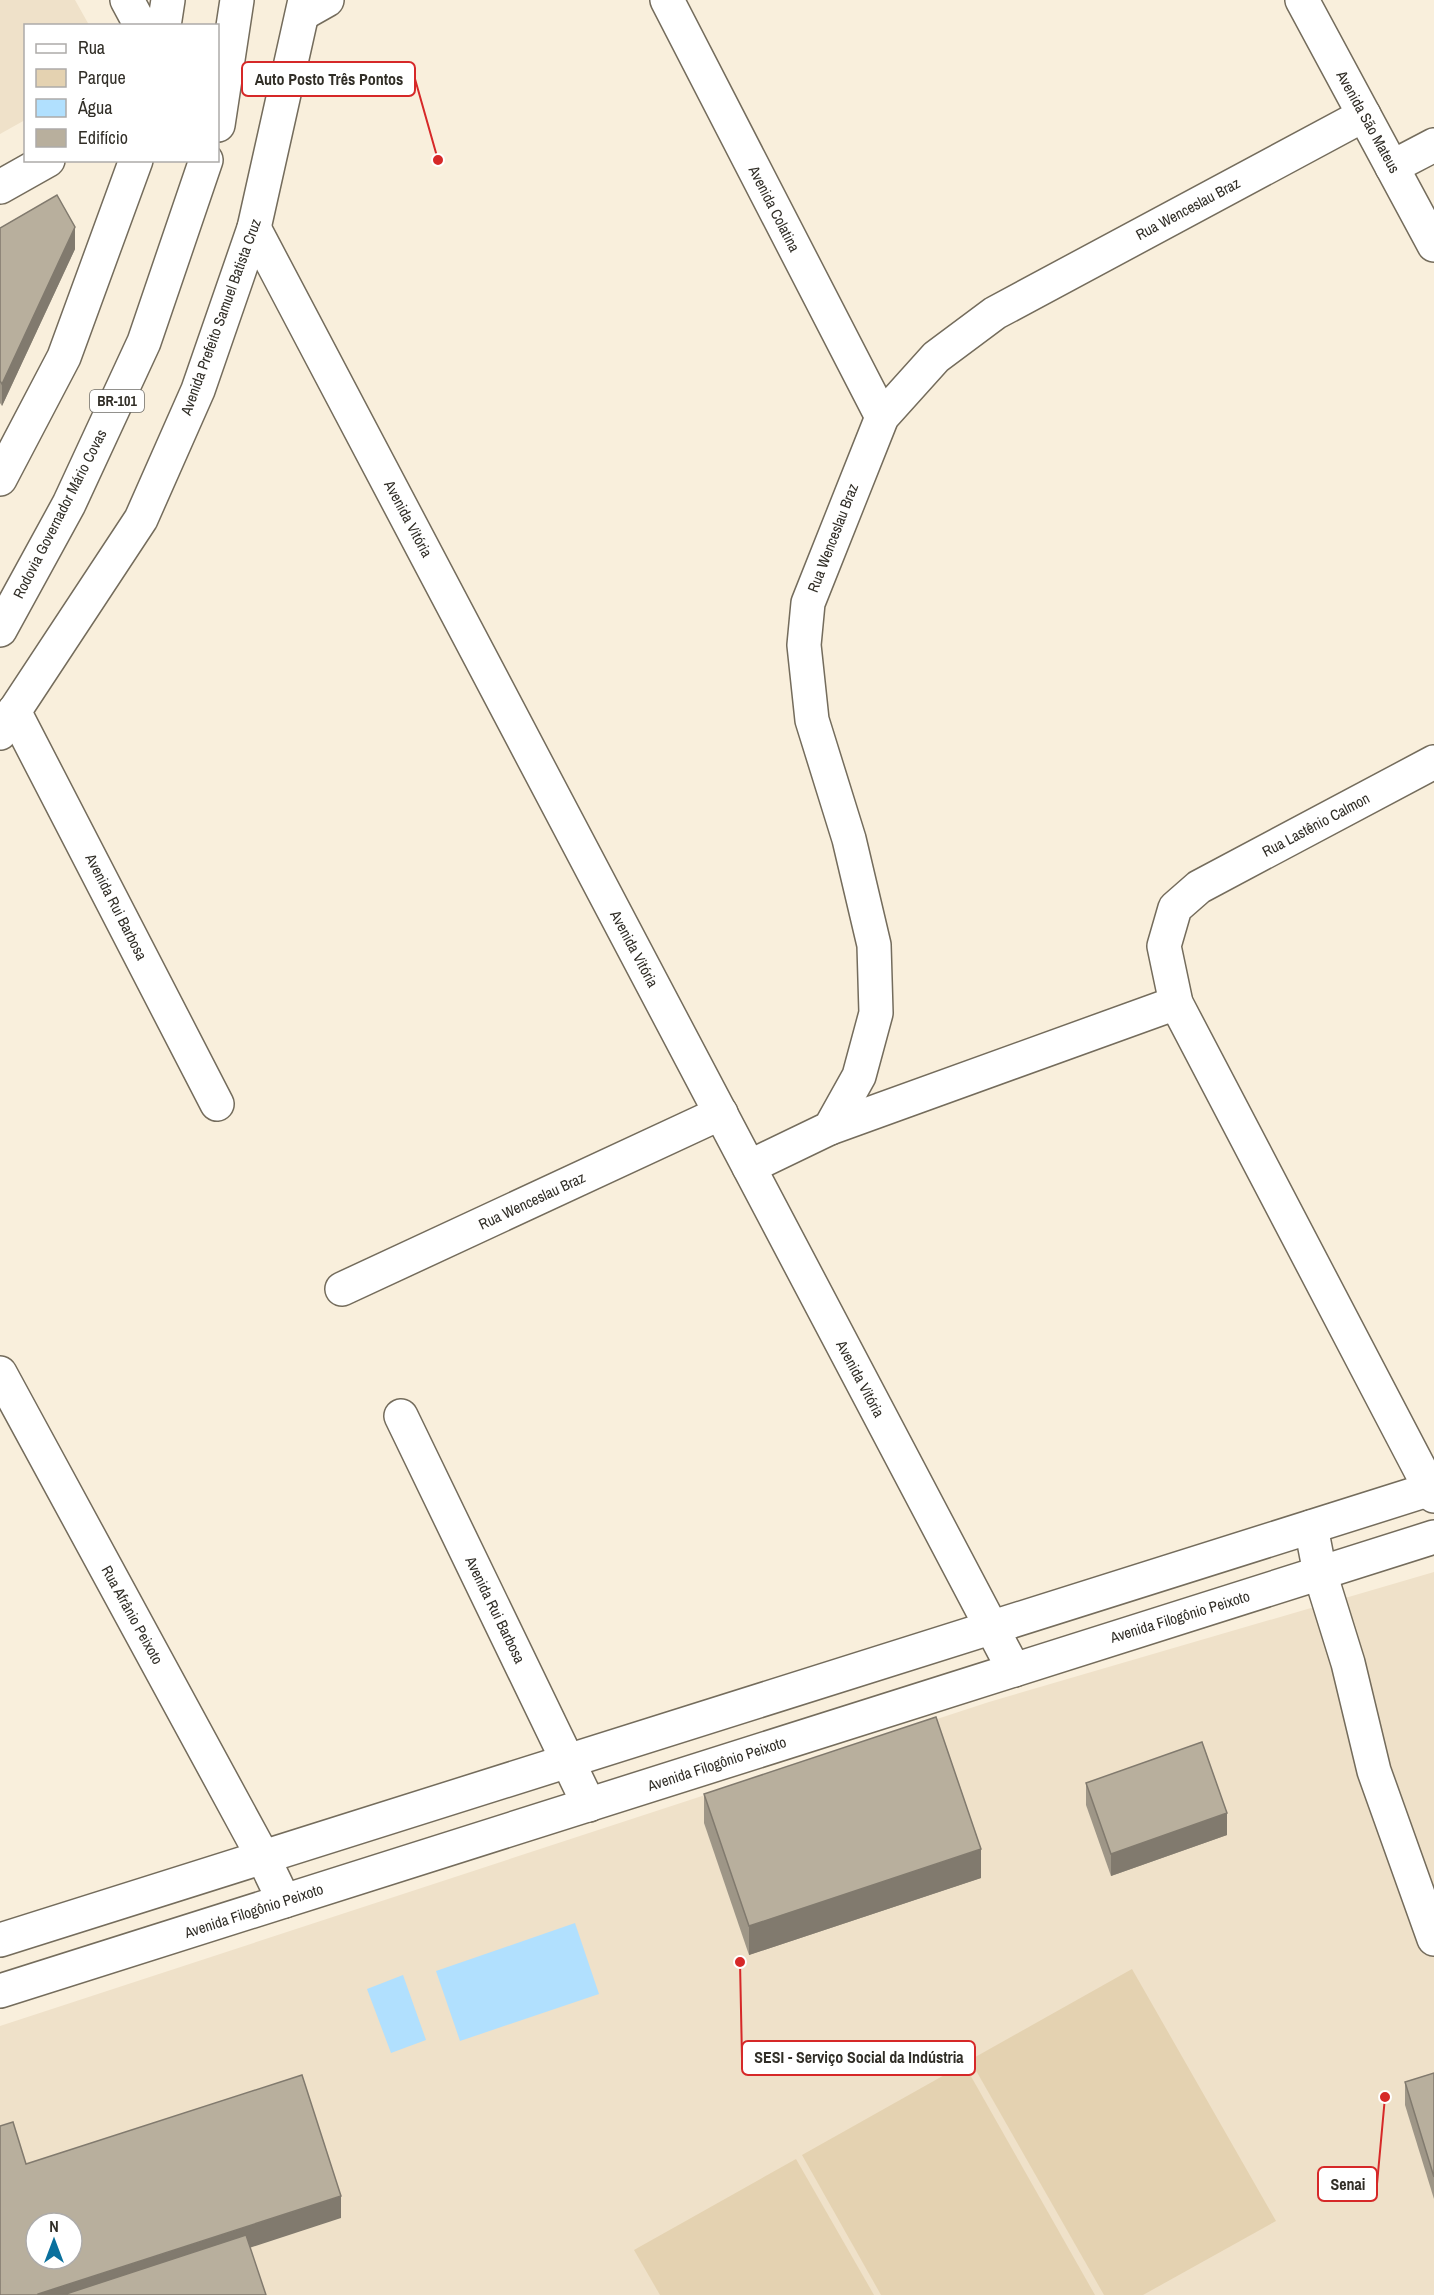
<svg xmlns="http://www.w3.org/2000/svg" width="1434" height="2295" font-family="'Archivo Narrow',sans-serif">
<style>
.built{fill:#efe1c9;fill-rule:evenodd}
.green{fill:#e4d2b1}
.water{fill:#b1e0fe}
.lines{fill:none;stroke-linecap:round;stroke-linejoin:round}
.minor-casing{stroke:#746c5c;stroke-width:36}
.major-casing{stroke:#746c5c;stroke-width:36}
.highway-casing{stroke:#746c5c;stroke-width:36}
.minor{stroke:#fff;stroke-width:33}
.major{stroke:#fff;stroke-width:33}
.highway{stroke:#fff;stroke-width:33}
.wall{fill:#9e9687}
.shaded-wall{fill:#817a6e}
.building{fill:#b8af9d;stroke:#817a6e;stroke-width:1.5;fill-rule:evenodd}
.labels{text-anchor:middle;stroke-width:6;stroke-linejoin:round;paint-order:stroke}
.shield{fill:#fff;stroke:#6f6d68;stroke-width:1.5}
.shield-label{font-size:14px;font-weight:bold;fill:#312e27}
.street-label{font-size:15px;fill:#312e27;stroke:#fff}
.leader{fill:none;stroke:#d62828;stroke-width:2}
.callout-dot{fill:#d62828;stroke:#fff;stroke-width:2}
.callout{fill:#fff;stroke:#d62828;stroke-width:2}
.callout-label{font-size:16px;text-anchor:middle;font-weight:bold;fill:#312e27}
</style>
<rect width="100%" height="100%" fill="#f9efdc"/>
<g class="built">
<polygon points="0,0 75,0 89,25 26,26 25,120 0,134"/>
<path d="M 1434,1572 L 1434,2295 L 0,2295 L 0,2026 L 989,1702 ZM 36,2223 L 72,2223 L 72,2259 L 36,2259 Z"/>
</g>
<g class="green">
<polygon points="1132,1969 1276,2221 1143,2295 1104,2295 970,2060"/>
<polygon points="964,2064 1095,2295 881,2295 802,2155"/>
<polygon points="796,2159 874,2295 660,2295 634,2250"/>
</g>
<g class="water">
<polygon points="575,1923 599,1994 460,2041 436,1971"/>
<polygon points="403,1975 426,2040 391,2053 367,1989"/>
</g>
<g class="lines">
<g class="minor-casing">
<g id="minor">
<polyline points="127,0 141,26"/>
<polyline points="667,0 882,417"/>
<polyline points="1302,0 1434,245"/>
<polyline points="304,13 327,0"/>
<polyline points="1392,167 1434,145"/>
<polyline points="0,187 48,160"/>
<polyline points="254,228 1014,1670"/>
<polyline points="14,711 217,1104"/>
<polyline points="1434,762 1199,887 1175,908 1164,946 1176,1003 1434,1496"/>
<polyline points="830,1128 1176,1003"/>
<polyline points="749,1167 830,1128 859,1076 876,1013 874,945 849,839 812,720 804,645 808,603 882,417 936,357 995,313 1364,115"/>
<polyline points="342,1289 721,1113"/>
<polyline points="0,1373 263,1857 284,1901"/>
<polyline points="401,1416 589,1805"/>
<polyline points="1311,1527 1320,1573 1348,1663 1374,1771 1434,1939"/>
</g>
</g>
<g class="major-casing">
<g id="major">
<polyline points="164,26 168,0"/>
<polyline points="0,479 64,357 136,160"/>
<polyline points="0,733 141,519 198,390 254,228 305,0"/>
<polyline points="0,1940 1434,1488"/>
<polyline points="0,1991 1434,1537"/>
</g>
</g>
<g class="highway-casing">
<g id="highway">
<polyline points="218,125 237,0"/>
<polyline points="0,630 69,504 144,342 206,160"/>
</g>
</g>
<use href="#minor" class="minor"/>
<use href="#major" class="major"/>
<use href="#highway" class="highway"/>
</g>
<g class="wall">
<polygon points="0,228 75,249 2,406 0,403"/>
<polygon points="1086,1783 1227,1835 1111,1876 1086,1805"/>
<polygon points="704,1794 981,1878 749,1955 704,1823"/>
<polygon points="1434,2073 1434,2199 1405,2105 1405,2082"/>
</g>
<g class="shaded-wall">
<polygon points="75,227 75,249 2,406 2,384"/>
<polygon points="1227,1813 1227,1835 1111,1876 1111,1854"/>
<polygon points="981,1849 981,1878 749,1955 749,1926"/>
<polygon points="341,2196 341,2218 105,2295 38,2295 38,2294"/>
</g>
<g class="building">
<polygon points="57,195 75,227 2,384 0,381 0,228"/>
<polygon points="936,1717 981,1849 749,1926 704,1794"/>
<polygon points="1202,1742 1227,1813 1111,1854 1086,1783"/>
<polygon points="1434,2073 1434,2177 1405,2082"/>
<path d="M 302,2075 L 341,2196 L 38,2294 L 38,2295 L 0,2295 L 0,2126 L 13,2122 L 26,2164 ZM 36,2223 L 72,2223 L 72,2259 L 36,2259 Z"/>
<polygon points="246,2235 266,2295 63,2295"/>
</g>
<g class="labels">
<rect class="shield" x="90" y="390" width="54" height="22" rx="4.5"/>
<g class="shield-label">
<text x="117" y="406">BR-101</text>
</g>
<g class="street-label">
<text transform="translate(1368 122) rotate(61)" y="5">Avenida São Mateus</text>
<text transform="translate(774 209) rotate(63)" y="5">Avenida Colatina</text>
<text transform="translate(1188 209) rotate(-28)" y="5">Rua Wenceslau Braz</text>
<text transform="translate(221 317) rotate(-70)" y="5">Avenida Prefeito Samuel Batista Cruz</text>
<text transform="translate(60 514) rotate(-63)" y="5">Rodovia Governador Mário Covas</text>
<text transform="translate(408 519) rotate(62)" y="5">Avenida Vitória</text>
<text transform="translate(833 538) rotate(-69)" y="5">Rua Wenceslau Braz</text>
<text transform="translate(1316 825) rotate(-28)" y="5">Rua Lastênio Calmon</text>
<text transform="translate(116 907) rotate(63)" y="5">Avenida Rui Barbosa</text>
<text transform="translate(634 949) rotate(62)" y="5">Avenida Vitória</text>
<text transform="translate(532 1201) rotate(-25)" y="5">Rua Wenceslau Braz</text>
<text transform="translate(860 1379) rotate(62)" y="5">Avenida Vitória</text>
<text transform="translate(495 1610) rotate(64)" y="5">Avenida Rui Barbosa</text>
<text transform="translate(132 1615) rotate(61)" y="5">Rua Afrânio Peixoto</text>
<text transform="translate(1180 1617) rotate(-17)" y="5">Avenida Filogônio Peixoto</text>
<text transform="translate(717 1764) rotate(-18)" y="5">Avenida Filogônio Peixoto</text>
<text transform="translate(254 1911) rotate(-18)" y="5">Avenida Filogônio Peixoto</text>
</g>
</g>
<path class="leader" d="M438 160L415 79M740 1962L742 2058M1385 2097L1377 2184"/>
<g class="callout-dot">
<circle cx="438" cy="160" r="6"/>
<circle cx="740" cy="1962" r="6"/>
<circle cx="1385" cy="2097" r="6"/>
</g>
<g class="callout">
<rect x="242" y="62" width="173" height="34" rx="6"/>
<rect x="742" y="2041" width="233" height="34" rx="6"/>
<rect x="1318" y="2167" width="59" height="34" rx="6"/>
</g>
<g class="callout-label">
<text x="329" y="85">Auto Posto Três Pontos</text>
<text x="859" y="2063">SESI - Serviço Social da Indústria</text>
<text x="1348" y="2190">Senai</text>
</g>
<rect x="24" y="24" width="195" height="138" fill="#ffffff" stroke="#adaba9" stroke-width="1.5"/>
<rect x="36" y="44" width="30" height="9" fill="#ffffff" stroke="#adaba9" stroke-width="1.5"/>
<text x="78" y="54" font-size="18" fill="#312e27">Rua</text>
<rect x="36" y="69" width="30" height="18" fill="#e4d2b1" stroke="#adaba9" stroke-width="1.5"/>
<text x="78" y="84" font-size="18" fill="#312e27">Parque</text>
<rect x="36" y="99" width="30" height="18" fill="#b1e0fe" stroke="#adaba9" stroke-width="1.5"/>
<text x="78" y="114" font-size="18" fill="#312e27">Água</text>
<rect x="36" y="129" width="30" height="18" fill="#b8af9d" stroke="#adaba9" stroke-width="1.5"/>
<text x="78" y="144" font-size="18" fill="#312e27">Edifício</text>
<g transform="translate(54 2241)"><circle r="28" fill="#ffffff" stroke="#adaba9" stroke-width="1.5"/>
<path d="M0-4.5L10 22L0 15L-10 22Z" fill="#0a709d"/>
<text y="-9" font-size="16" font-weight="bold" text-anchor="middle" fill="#312e27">N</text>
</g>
</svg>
